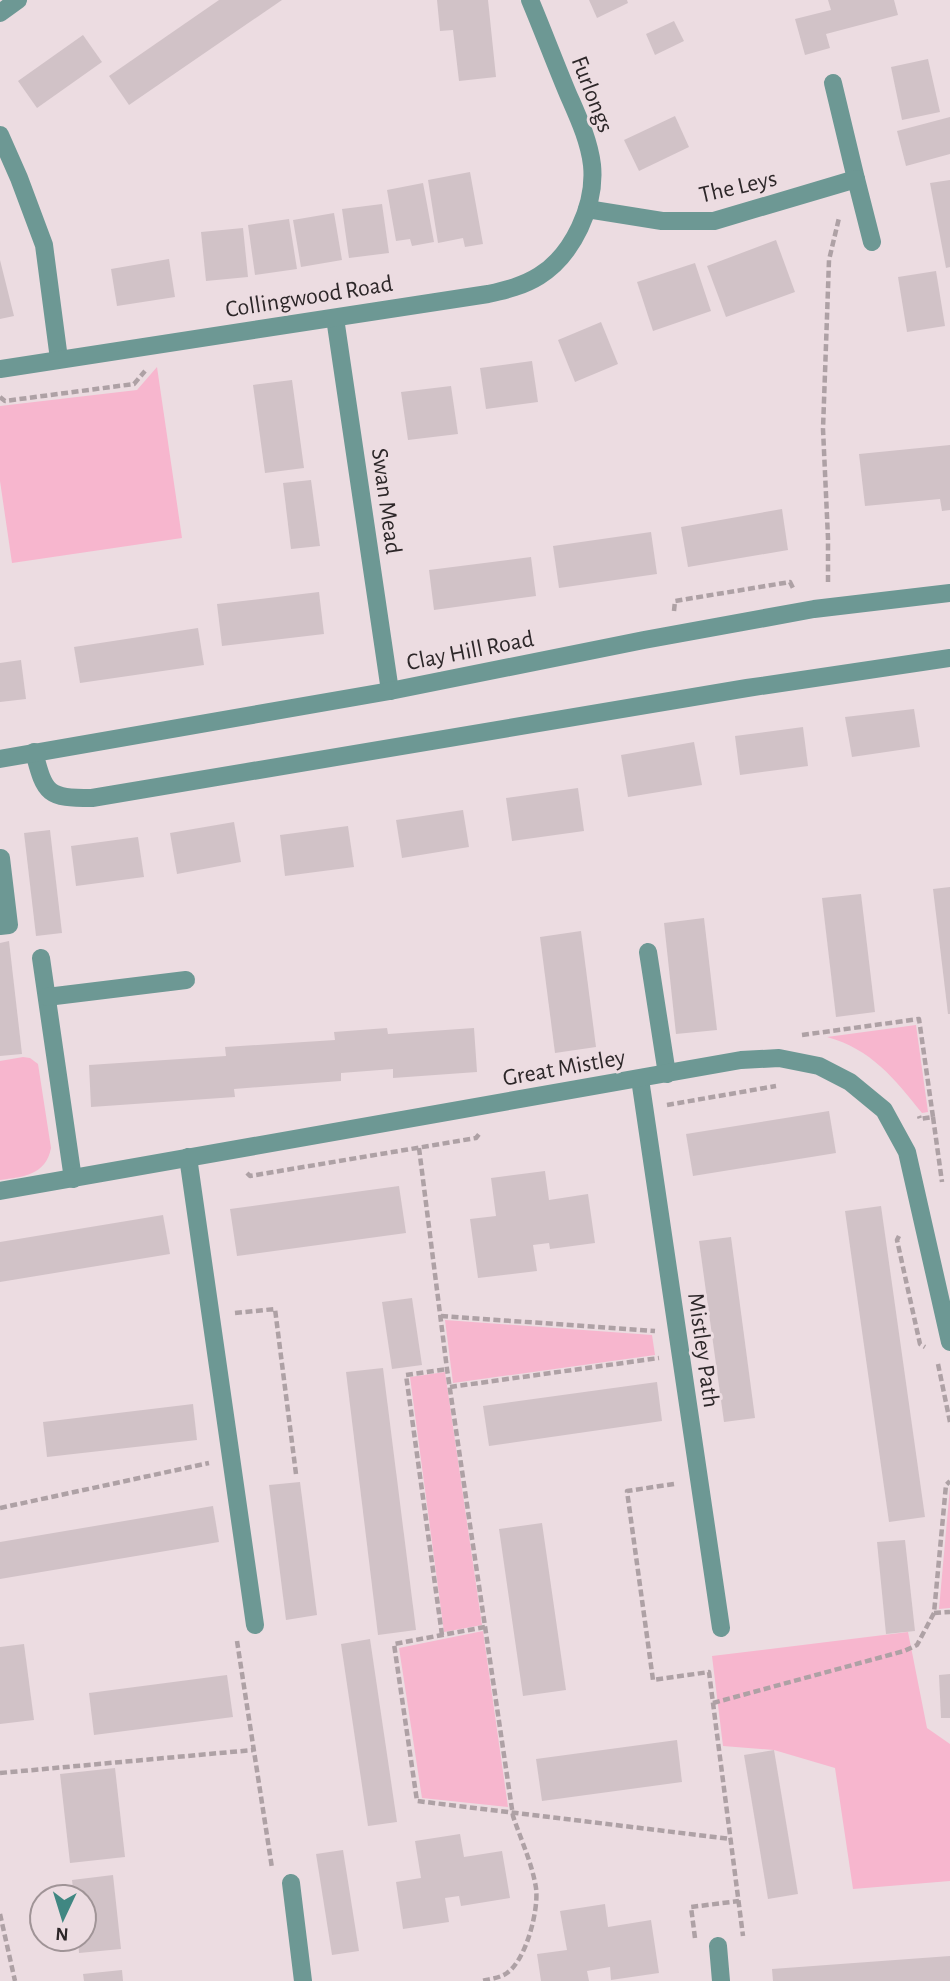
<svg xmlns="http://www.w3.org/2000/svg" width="950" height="1981" font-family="'Alegreya Sans',sans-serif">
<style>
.green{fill:#f7b6ce}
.building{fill:#d1c2c7}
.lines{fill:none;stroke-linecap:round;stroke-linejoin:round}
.path{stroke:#aea1a5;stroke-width:4.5;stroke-dasharray:7 3.5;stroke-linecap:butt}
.minor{stroke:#6d9894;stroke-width:18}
.labels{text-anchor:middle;stroke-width:6;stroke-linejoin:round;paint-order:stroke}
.street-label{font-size:24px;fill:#2d2729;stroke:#ecdce1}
</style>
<rect width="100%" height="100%" fill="#ecdce1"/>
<g class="green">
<polygon points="157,367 182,538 12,563 0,481 0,406 137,390"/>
<path d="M 916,1025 L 928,1112 L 922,1113 C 895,1079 871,1049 827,1037 Z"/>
<path d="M 23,1057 L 30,1058 L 38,1064 L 51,1148 C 46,1175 23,1177 0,1180 L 0,1061 Z"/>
<polygon points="445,1320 652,1335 655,1355 453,1383"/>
<polygon points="445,1372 482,1625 444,1632 410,1377"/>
<polygon points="950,1487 950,1608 939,1609"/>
<polygon points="483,1631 508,1807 422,1798 399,1648"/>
<polygon points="908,1632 927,1728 950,1744 950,1881 853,1889 835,1768 774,1750 723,1746 712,1656"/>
</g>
<g class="building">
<polygon points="219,0 282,0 129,105 109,76"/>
<polygon points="437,0 488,0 496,77 459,81 453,30 440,31"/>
<polygon points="589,0 627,0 628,3 597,18"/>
<polygon points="828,0 894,0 898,15 826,34 830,48 805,55 795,19 831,10"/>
<polygon points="674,21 684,41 655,55 646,34"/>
<polygon points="83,35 102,62 37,108 18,81"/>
<polygon points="928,59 940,112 902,120 891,67"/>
<polygon points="675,116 689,147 639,171 624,140"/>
<polygon points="950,117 950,154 906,166 897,131"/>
<polygon points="470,172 483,244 465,247 463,238 438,243 428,180"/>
<polygon points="950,180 950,267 946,268 930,183"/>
<polygon points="423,183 434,242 412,246 410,239 396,241 387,190"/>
<polygon points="382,204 389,253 349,258 342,209"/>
<polygon points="334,213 342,260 301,267 293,220"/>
<polygon points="289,219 297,269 255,275 248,225"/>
<polygon points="243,228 248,277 206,281 201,232"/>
<polygon points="776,240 795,292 726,317 707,266"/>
<polygon points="169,259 175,297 117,306 111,269"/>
<polygon points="0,260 14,316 0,319"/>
<polygon points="695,263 711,311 653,331 637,282"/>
<polygon points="936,271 945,326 907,332 898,277"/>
<polygon points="601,322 618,364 575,382 558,340"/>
<polygon points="532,361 538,402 486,409 480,368"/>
<polygon points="292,380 304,468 265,473 253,385"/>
<polygon points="451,386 458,434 408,440 401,392"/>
<polygon points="950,445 950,510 942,511 940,499 865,506 859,454"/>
<polygon points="311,480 320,546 291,549 283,483"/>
<polygon points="782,509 788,550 688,567 681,527"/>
<polygon points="651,532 657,574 559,588 553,546"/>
<polygon points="531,557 536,596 434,610 429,570"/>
<polygon points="319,592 324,634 222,646 217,604"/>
<polygon points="198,628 204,665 80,683 74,647"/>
<polygon points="21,660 26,699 0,702 0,663"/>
<polygon points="914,709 920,747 852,757 845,717"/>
<polygon points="803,727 808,766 740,775 735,736"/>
<polygon points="694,742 702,785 628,797 621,755"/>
<polygon points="578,788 584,831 512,841 506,798"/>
<polygon points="463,810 469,847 402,858 396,820"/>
<polygon points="234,822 241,862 177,874 170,833"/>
<polygon points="348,826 354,867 285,876 280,835"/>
<polygon points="50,830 62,933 36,936 24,833"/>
<polygon points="138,837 144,877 76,886 71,846"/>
<polygon points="950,887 950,1014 948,1014 933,889"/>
<polygon points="861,894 875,1012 836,1017 822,898"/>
<polygon points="704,918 717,1030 676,1034 664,923"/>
<polygon points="581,931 596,1047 555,1053 540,937"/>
<polygon points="9,941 22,1054 0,1056 0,943"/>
<polygon points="387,1028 388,1034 474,1028 477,1072 393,1078 393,1069 341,1073 341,1081 234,1089 235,1097 91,1107 89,1065 226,1056 225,1047 335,1040 334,1032"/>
<polygon points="829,1111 836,1153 693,1176 686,1134"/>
<polygon points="545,1171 549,1200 588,1194 595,1243 550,1249 549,1243 533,1245 537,1271 478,1278 470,1219 496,1216 491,1178"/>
<polygon points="399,1186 406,1233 237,1256 230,1209"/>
<polygon points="881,1206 925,1517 889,1522 845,1211"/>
<polygon points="163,1215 170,1254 0,1282 0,1242"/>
<polygon points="731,1237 755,1418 724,1422 699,1241"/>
<polygon points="412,1298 422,1365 392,1369 382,1302"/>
<polygon points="383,1368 416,1630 378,1635 346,1372"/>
<polygon points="657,1382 662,1421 489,1446 483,1406"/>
<polygon points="193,1404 197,1440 47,1457 43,1422"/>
<polygon points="300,1482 317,1615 286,1620 269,1485"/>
<polygon points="213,1506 219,1542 0,1579 0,1542"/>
<polygon points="542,1523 566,1690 523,1696 499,1529"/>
<polygon points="905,1540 915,1631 886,1634 877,1542"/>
<polygon points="370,1639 397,1822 368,1826 341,1644"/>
<polygon points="24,1644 34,1720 0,1724 0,1647"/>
<polygon points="950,1674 950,1718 941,1718 939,1675"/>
<polygon points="227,1675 233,1717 94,1735 89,1693"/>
<polygon points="677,1740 682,1782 542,1801 536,1759"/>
<polygon points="774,1750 798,1894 768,1899 744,1755"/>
<polygon points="115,1768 125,1857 70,1863 60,1774"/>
<polygon points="460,1834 464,1857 502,1851 510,1898 461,1906 459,1896 445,1898 449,1922 403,1929 396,1882 421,1878 415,1841"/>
<polygon points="343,1850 359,1951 332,1955 316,1854"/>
<polygon points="113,1875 121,1949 79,1953 78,1939 84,1939 84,1897 74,1897 72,1880"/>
<polygon points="605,1904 608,1927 651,1920 659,1973 611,1980 610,1967 587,1971 589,1981 541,1981 537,1954 567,1950 560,1911"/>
<polygon points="950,1956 950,1981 773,1981 772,1969"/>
<polygon points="122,1970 123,1981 84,1981 83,1974"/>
</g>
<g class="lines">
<g class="path">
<polyline points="0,397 5,401 134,384 145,371"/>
<polyline points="828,582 828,538 823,429 827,317 829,260 839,218"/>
<polyline points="674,611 675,601 790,582 794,590"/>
<polyline points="802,1035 919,1019 933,1117 920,1119 919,1116"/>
<polyline points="667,1105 776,1086"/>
<polyline points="933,1117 942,1182"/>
<path d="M 419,1148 L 447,1369 L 513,1816 C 521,1840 532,1863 536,1888 C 539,1910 526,1960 507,1973 C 500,1978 490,1979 482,1981"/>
<polyline points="247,1173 250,1176 476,1138 480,1133"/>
<polyline points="899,1236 897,1240 920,1344 925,1347"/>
<polyline points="235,1313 275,1309 296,1474"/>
<polyline points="441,1316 655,1331"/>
<polyline points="938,1364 950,1422"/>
<polyline points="450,1387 659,1358"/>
<polyline points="674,1484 627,1491 653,1680 709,1672 743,1936"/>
<polyline points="0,1508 209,1463"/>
<polyline points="934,1613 950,1612"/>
<polyline points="485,1627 394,1644 417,1801 731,1839"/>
<polyline points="442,1635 406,1375 447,1369"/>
<polyline points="237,1641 272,1868"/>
<polyline points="713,1703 904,1651 917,1645 934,1613 946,1485 950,1481"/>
<polyline points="0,1773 253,1750"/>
<polyline points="0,1914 15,1981"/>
<polyline points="695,1938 691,1907 739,1901"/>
</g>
<g class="minor">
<polyline points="0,13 18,0"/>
<polyline points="833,83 856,179"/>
<polyline points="0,135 19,178 44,245 59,359"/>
<polyline points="587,209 662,221 714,221 856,179 872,242"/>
<polyline points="335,318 390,691"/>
<path d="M 0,369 L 488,294 C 506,290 523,286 539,276 C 573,255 596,205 592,165 C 589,140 578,117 568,94 C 555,63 543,31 530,0"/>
<path d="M 34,752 C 45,795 48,798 92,798 L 747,688 L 950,658"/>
<polyline points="0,759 390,691 644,640 814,609 950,593"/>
<polyline points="0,926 9,925 1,858"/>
<polyline points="648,952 667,1074"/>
<polyline points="41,958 73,1179"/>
<polyline points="47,997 186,980"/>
<polyline points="640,1079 721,1628"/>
<polyline points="188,1157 255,1625"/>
<polyline points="0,1191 741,1060 779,1058 819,1066 850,1082 884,1110 907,1152 950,1342"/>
<polyline points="291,1883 303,1981"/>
<polyline points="718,1946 721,1981"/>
</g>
</g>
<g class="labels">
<g class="street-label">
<text transform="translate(593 94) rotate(69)" y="8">Furlongs</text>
<text transform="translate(738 186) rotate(-13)" y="8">The Leys</text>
<text transform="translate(309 296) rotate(-9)" y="8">Collingwood Road</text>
<text transform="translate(387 501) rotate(82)" y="8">Swan Mead</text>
<text transform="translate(470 650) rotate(-11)" y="8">Clay Hill Road</text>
<text transform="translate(564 1067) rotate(-10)" y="8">Great Mistley</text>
<text transform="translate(704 1350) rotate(82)" y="8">Mistley Path</text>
</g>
</g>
<g transform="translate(63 1918) rotate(184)"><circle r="33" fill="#ecdce1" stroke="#a09497" stroke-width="2"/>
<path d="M0-5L12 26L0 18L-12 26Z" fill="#408782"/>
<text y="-10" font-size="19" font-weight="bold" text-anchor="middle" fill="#2d2729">N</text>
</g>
</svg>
